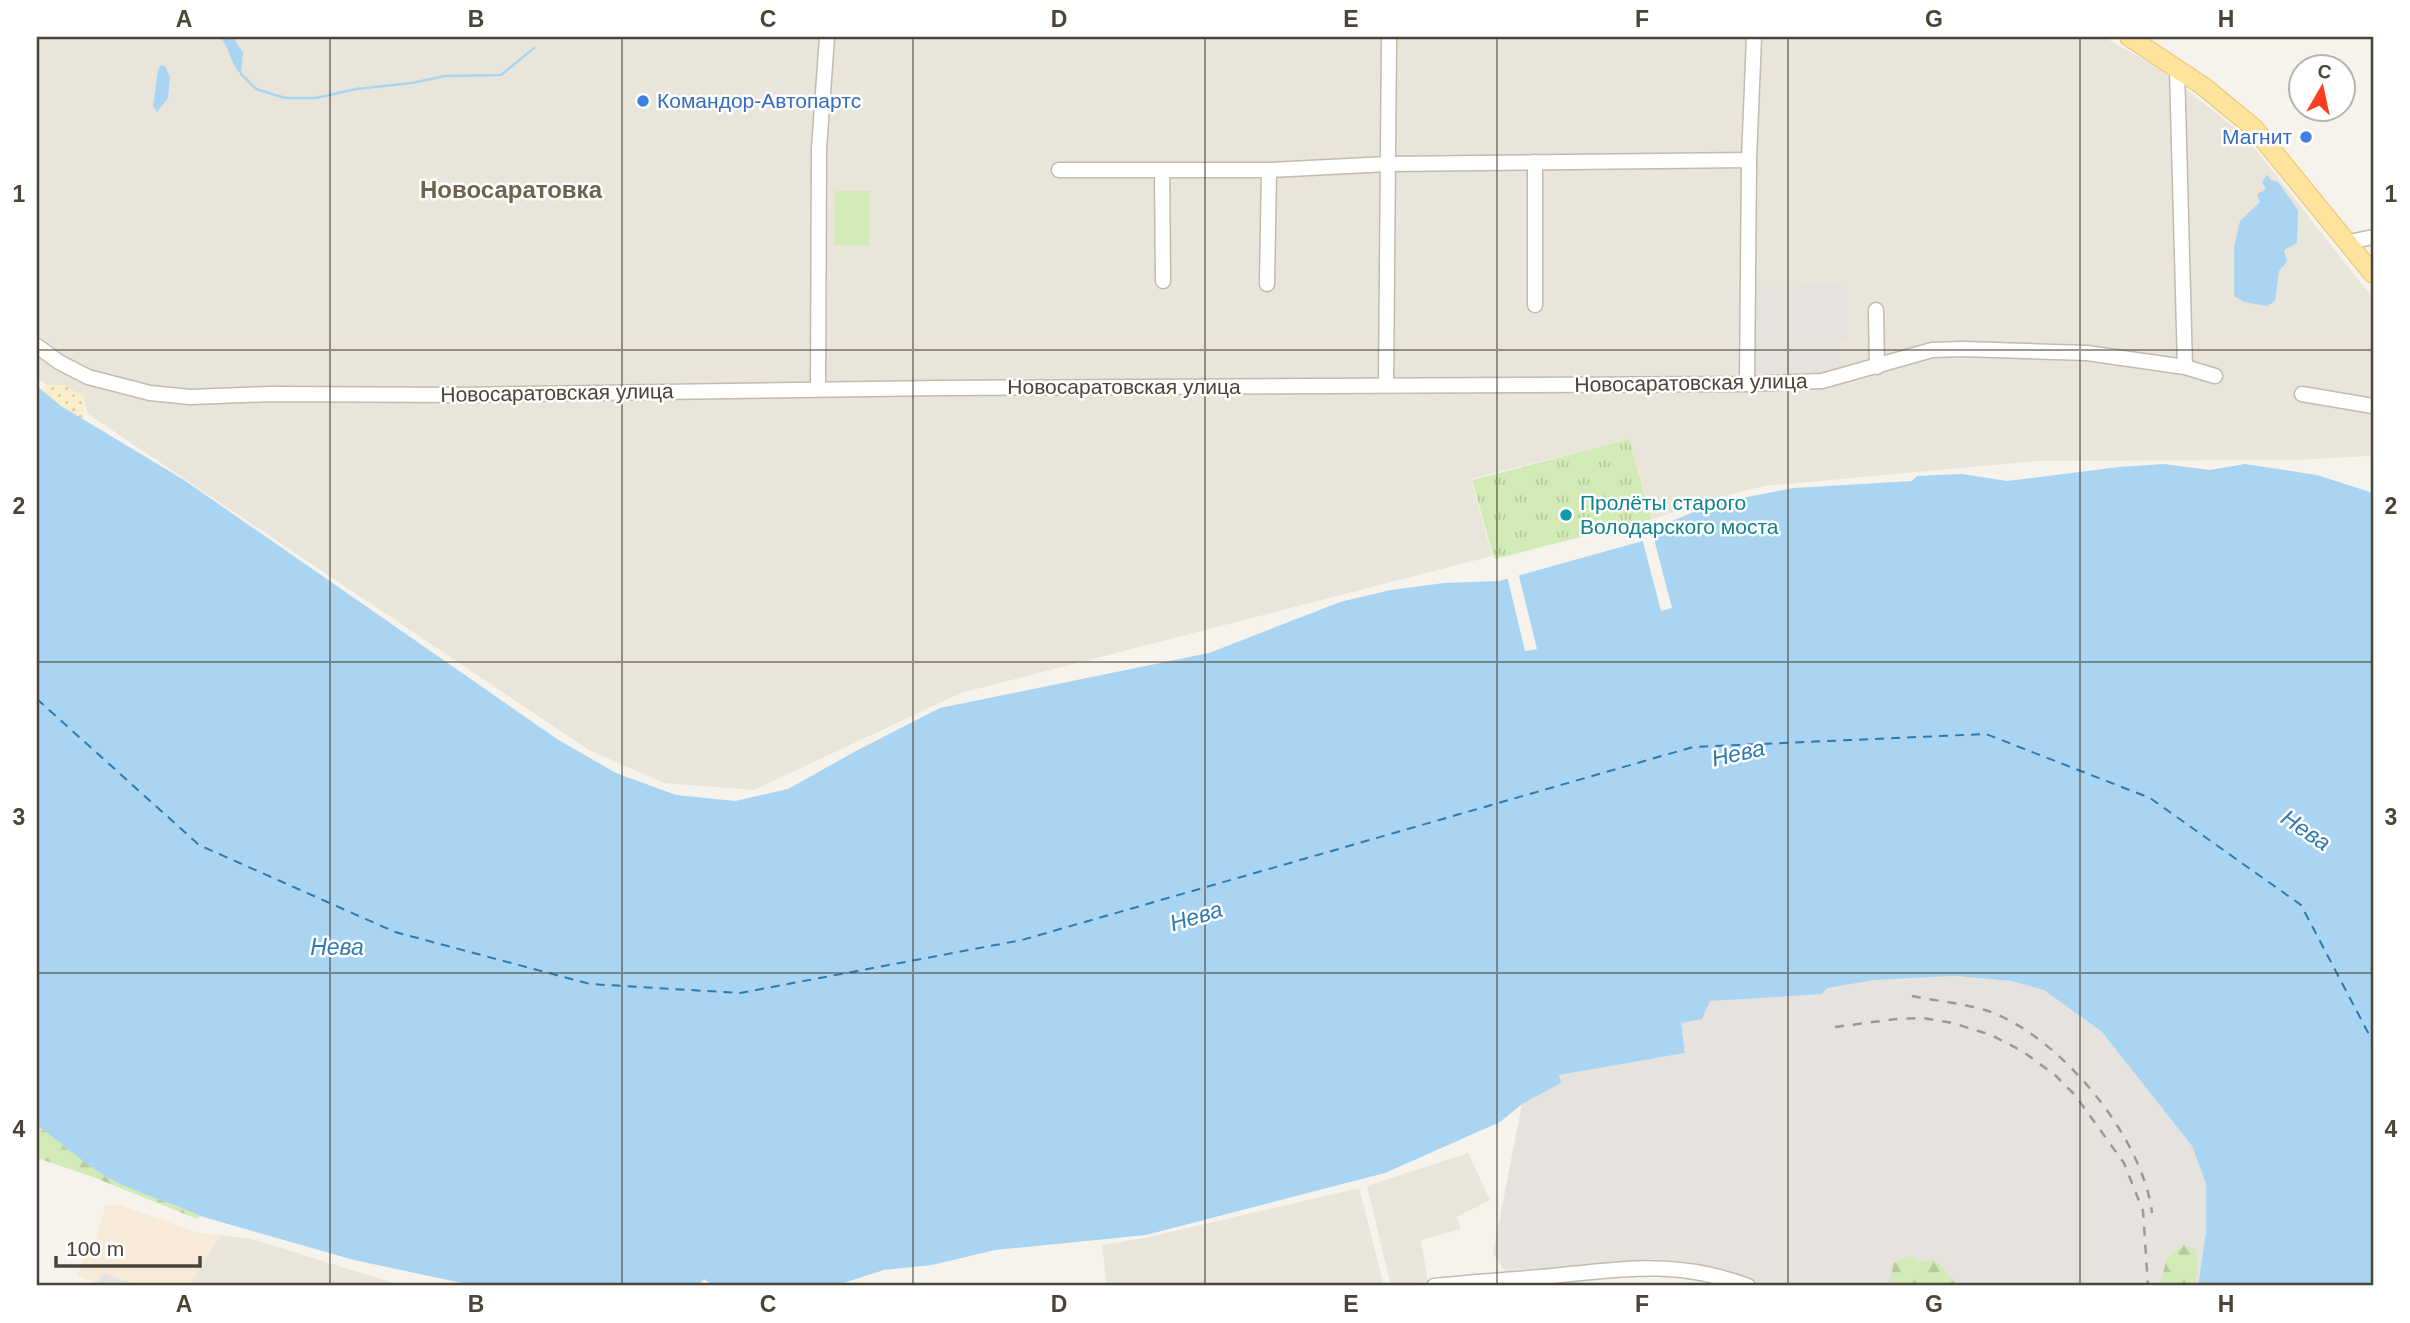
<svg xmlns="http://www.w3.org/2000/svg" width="2410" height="1323" font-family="Helvetica,sans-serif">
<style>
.residential{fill:#eae5da}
.commercial{fill:#f7ead8}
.industrial{fill:#e6e2dd}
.grass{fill:url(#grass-tufts)}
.forest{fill:url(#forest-firs)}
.sand{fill:url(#sand-dots)}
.garden{fill:#d2eab5}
.parking{fill:#e5e3e0}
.water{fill:#a9d4f2}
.pier{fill:#f6f3ec}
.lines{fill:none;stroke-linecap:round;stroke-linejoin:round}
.stream{stroke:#a9d4f2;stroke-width:2.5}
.ferry{stroke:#2e7ab2;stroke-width:2;stroke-dasharray:9 7;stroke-linecap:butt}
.minor-casing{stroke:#c2bbae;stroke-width:17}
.major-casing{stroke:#e6c16a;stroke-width:20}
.minor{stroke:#fff;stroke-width:14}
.major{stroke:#ffe39c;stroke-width:18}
.rail{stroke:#9a9a9a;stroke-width:2.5;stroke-dasharray:9 9;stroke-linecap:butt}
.grid{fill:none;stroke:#4b4439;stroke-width:2;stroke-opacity:0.55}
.shop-dot{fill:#3f7fe0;stroke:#fff;stroke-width:2.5}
.culture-dot{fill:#0f9aa8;stroke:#fff;stroke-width:2.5}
.labels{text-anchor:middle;stroke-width:5;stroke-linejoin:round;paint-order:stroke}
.shop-label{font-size:21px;fill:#366cbe;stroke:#fff;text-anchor:start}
.street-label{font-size:21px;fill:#4b4439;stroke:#fff}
.culture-label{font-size:21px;fill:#0d838f;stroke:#fff;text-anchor:start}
.water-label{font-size:23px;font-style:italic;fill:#2e7ab2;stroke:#fff}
.quarter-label{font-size:24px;font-weight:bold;fill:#6e6250;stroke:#fff}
.neatline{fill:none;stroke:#4b4439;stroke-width:2.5}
.grid-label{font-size:23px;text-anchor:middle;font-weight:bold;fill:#4b4439}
</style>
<defs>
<pattern id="grass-tufts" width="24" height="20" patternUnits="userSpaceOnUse" patternTransform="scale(1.75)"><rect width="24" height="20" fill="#d2eab5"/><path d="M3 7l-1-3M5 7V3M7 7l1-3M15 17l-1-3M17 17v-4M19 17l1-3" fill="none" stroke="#b6ca9c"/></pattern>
<pattern id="forest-firs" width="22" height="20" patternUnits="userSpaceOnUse" patternTransform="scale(1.75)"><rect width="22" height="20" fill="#d2eab5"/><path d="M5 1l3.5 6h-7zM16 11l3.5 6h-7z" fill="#b6ca9c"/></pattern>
<pattern id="sand-dots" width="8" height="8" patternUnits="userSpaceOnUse" patternTransform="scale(1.75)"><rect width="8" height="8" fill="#f9efc9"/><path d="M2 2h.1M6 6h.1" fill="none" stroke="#d7cead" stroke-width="1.8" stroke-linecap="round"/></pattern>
</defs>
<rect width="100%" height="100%" fill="#f6f3ec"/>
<g class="residential">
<polygon points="37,37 2104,37 2160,69 2244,135 2373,298 2373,458 2367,456 2298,460 2036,461 1764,486 1709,500 1653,519 1629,439 1471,479 1492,556 961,693 754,790 664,783 589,750 88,414 83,397 64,385 47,385 37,378"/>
<polygon points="1468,1153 1490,1200 1457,1217 1461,1229 1421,1240 1428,1281 1405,1286 1391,1286 1367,1186"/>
<polygon points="1359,1188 1384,1286 1107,1286 1102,1245 1145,1238"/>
<polygon points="221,1235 252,1239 403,1286 188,1286"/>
</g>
<polygon class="commercial" points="106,1205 120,1205 199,1233 221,1235 188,1286 105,1286 77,1276 89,1243 94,1244"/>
<g class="industrial">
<polygon points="1846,285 1848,340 1839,341 1841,372 1794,377 1753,373 1752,286"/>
<polygon points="1955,976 2011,981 2044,990 2102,1032 2192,1146 2206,1184 2206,1232 2198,1286 1766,1286 1727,1272 1679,1262 1655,1259 1505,1271 1493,1253 1522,1104 1560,1083 1558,1075 1685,1053 1681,1023 1710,1001 1759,997 1875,980"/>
</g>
<polygon class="grass" points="1629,439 1652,519 1494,559 1472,480"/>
<g class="forest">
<path d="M 37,1125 C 60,1142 83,1163 108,1178 C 137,1194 170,1201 200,1216 L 197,1219 L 93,1177 L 37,1158 Z"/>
<polygon points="2184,1245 2197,1250 2197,1273 2193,1286 2160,1286 2167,1257"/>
<polygon points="1910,1256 1923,1262 1934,1259 1958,1286 1889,1286 1894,1262"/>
</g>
<polygon class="sand" points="47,385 64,385 83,397 84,420 61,406 40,389"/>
<polygon class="garden" points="835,191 870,191 869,246 834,245"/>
<polygon class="parking" points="102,1273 142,1286 110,1286 98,1282"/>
<g class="water">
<path d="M 220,37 L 233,37 L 243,53 L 241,74 C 228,60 232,51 220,37 Z"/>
<polygon points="161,65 165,66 170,77 168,98 157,112 153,106 158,70"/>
<polygon points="2267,175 2271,180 2278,182 2298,210 2297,243 2284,250 2287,262 2279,271 2275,301 2267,306 2244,302 2234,296 2234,247 2240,221 2260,202 2257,194 2266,189 2262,182"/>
<path d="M 37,386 L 61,406 L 184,480 L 557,739 L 616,773 L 676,795 L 735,801 L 788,789 L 856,751 L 940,708 L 1209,653 L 1340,602 L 1391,590 L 1444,583 L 1499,581 L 1657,537 L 1662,525 L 1716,503 L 1794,488 L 1912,481 L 1917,476 L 1962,474 L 2007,481 L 2119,467 L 2164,464 L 2210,470 L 2245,464 L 2317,475 L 2373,493 L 2373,1286 L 2198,1286 L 2206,1232 L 2206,1184 L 2192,1146 L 2102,1032 L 2044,990 L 2011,981 L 1955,976 L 1875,980 L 1827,988 L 1822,994 L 1710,1001 L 1702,1019 L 1681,1023 L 1685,1053 L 1559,1075 L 1561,1083 L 1522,1104 L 1500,1122 L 1385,1173 L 1146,1235 L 995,1250 L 932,1265 L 884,1270 L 834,1286 L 713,1286 L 704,1279 L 697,1286 L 476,1286 L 354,1260 L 200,1216 C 170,1201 137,1194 108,1178 C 83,1163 60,1142 37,1125 Z"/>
</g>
<g class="pier">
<polygon points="1653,535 1672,608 1661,611 1642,538"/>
<polygon points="1518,572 1537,649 1525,651 1507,576"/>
</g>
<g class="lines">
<polyline class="stream" points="241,74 256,89 285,98 316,98 356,89 412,83 445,76 501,75 534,48"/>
<polyline class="ferry" points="37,699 199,845 395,932 590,984 740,993 1022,940 1693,747 1986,734 2150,798 2301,905 2373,1042"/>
<g class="minor-casing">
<g id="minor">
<polyline points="2177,68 2185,367"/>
<polyline points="1059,170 1269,170 1388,164 1749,160"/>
<polyline points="1162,170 1163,281"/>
<polyline points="2349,242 2373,237"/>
<polyline points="1267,284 1269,170"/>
<polyline points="1535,305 1535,162"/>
<polyline points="1876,310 1877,367"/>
<polyline points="37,346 59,362 88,377 150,393 190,397 271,394 461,395 942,388 1747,384 1822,381 1932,350 1963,349 2087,353 2185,367 2215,376"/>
<polyline points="1747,384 1749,160 1754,37"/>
<polyline points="1386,385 1389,37"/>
<polyline points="818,389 819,149 827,37"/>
<polyline points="2302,394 2373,406"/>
<path d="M 1434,1286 C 1470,1282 1505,1280 1541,1277 C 1617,1270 1673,1258 1748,1286"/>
</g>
</g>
<g class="major-casing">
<polyline id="major" points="2129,37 2203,86 2254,128 2373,274"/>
</g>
<use href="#minor" class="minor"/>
<use href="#major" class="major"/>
<g class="rail">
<path d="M 1912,996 C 1936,1001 1962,1003 1985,1010 C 2059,1034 2143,1137 2152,1213"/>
<polyline points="1835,1027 1896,1019 1923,1018 1953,1023 1991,1035 2022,1051 2055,1075 2075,1095 2124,1163 2143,1211 2148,1286"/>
</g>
</g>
<path class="grid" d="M 330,37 L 330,1286M 622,37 L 622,1286M 913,37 L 913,1286M 1205,37 L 1205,1286M 1497,37 L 1497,1286M 1788,37 L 1788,1286M 2080,37 L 2080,1286M 37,350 L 2373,350M 37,662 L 2373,662M 37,973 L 2373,973"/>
<g class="shop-dot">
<circle cx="643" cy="101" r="7"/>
<circle cx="2306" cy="137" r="7"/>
</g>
<circle class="culture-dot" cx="1566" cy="515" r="7"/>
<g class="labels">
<g class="shop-label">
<text x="657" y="108">Командор-Автопартс</text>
<text x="2292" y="144" text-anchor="end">Магнит</text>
</g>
<g class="street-label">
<text transform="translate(1691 383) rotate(-1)" y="7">Новосаратовская улица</text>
<text x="1124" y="394">Новосаратовская улица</text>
<text transform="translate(557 393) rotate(-1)" y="7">Новосаратовская улица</text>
</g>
<g class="culture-label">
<text x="1580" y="510">Пролёты старого<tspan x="1580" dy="24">Володарского моста</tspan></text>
</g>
<g class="water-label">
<text transform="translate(1738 753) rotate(-13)" y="8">Нева</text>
<text transform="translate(2306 830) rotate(34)" y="8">Нева</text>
<text transform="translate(1196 916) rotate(-17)" y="8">Нева</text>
<text x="337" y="955">Нева</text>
</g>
<g class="quarter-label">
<text x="511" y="198">Новосаратовка</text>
</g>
</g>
<rect width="2410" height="1323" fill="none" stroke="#ffffff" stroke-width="77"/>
<g transform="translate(2322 88) rotate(9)"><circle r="33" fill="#ffffff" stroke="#b7b4b0" stroke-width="2"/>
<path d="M0-5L12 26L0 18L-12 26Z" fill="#fc3f1d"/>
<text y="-10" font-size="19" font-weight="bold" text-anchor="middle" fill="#4b4439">С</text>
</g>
<path d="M56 1256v10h144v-10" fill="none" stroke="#4b4439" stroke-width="3.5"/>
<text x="66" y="1256" font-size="21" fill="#4b4439" stroke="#ffffff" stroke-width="5" paint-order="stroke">100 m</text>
<rect x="38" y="38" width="2334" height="1246" class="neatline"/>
<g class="grid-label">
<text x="184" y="27">A</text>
<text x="476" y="27">B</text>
<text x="768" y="27">C</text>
<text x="1059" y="27">D</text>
<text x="1351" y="27">E</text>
<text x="1642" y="27">F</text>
<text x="1934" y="27">G</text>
<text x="2226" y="27">H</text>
<text x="19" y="202">1</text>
<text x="2391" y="202">1</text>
<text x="19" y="514">2</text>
<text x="2391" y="514">2</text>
<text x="19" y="825">3</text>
<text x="2391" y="825">3</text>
<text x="19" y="1137">4</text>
<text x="2391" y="1137">4</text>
<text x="184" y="1312">A</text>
<text x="476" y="1312">B</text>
<text x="768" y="1312">C</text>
<text x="1059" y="1312">D</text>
<text x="1351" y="1312">E</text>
<text x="1642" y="1312">F</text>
<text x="1934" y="1312">G</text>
<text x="2226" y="1312">H</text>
</g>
</svg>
